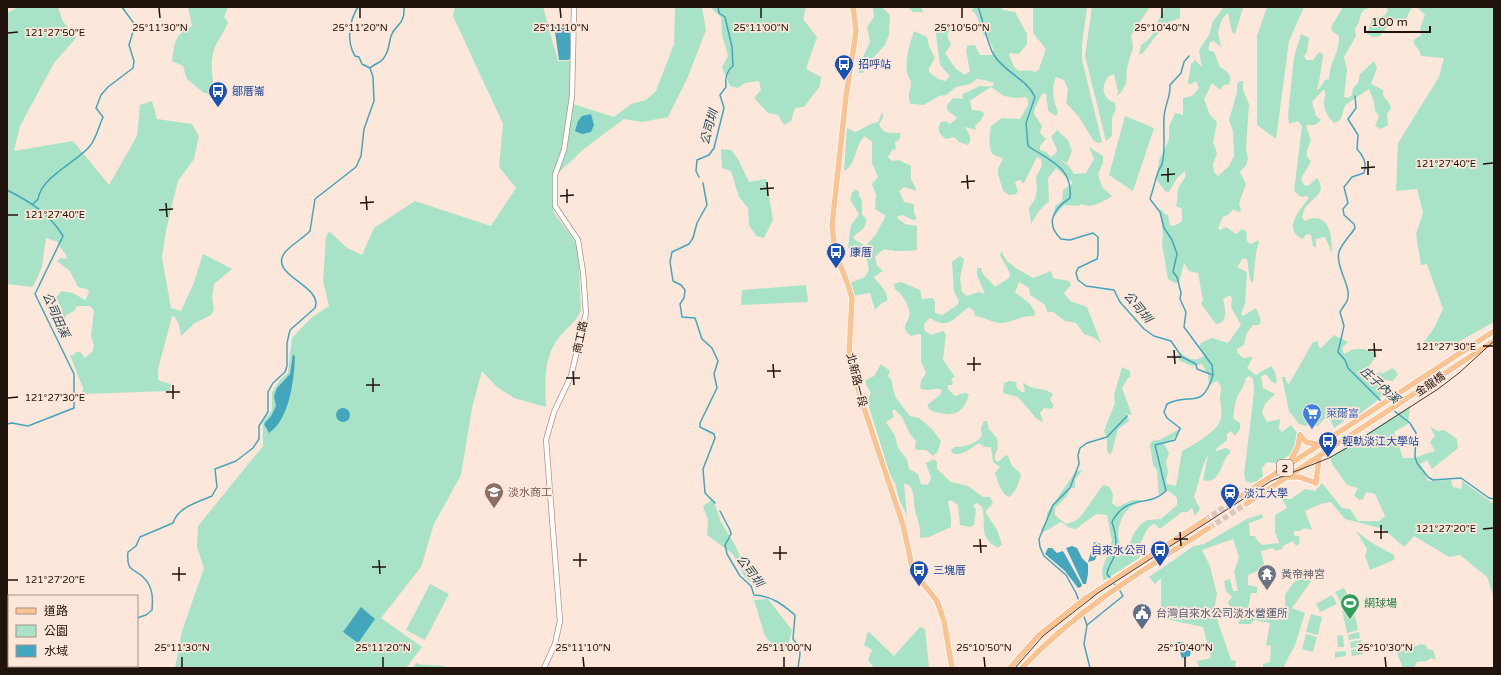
<svg xmlns="http://www.w3.org/2000/svg" width="1501" height="675" font-family="'Varela Round','Noto Sans TC',sans-serif">
<style>
.green{fill:#a8e3c8}
.water{fill:#44a6bd}
.lines{fill:none;stroke-linecap:round;stroke-linejoin:round}
.stream{stroke:#44a6bd;stroke-width:1.5}
.major-tunnel{stroke:#dcc6bb;stroke-width:5.5;stroke-dasharray:5.5 3;stroke-linecap:butt}
.minor-casing{stroke:#b59280;stroke-width:6}
.major-casing{stroke:#fff;stroke-width:7}
.minor{stroke:#fff;stroke-width:4.5}
.major{stroke:#fbc392;stroke-width:5.5}
.tram{stroke:#473830;stroke-width:1}
.ticks{fill:none;stroke:#20130c;stroke-width:1.5}
.labels{text-anchor:middle;stroke-width:3.5;stroke-linejoin:round;paint-order:stroke}
.shield{fill:#fde6da;stroke:#62524a;stroke-width:1}
.shield-label{font-size:10px;font-weight:bold;fill:#20130c}
.transit-label{font-size:11px;fill:#164399;stroke:#fde6da;text-anchor:start}
.street-label{font-size:11px;fill:#20130c;stroke:#fde6da}
.shop-label{font-size:11px;fill:#366cbe;stroke:#fde6da;text-anchor:start}
.education-label{font-size:11px;fill:#785e54;stroke:#fde6da;text-anchor:start}
.worship-label{font-size:11px;fill:#5b616d;stroke:#fde6da;text-anchor:start}
.leisure-label{font-size:11px;fill:#27864d;stroke:#fde6da;text-anchor:start}
.service-label{font-size:11px;fill:#4e5e75;stroke:#fde6da;text-anchor:start}
.water-label{font-size:12px;font-style:italic;fill:#204b56;stroke:#fde6da}
.ticks-label{font-size:10px;text-anchor:middle;fill:#20130c;stroke:#fde6da;stroke-width:3.5;stroke-linejoin:round;paint-order:stroke}
</style>
<rect width="100%" height="100%" fill="#fde6da"/>
<g class="green">
<path d="M 19,7 L 58,7 L 62,20 L 76,38 L 54,63 L 20,126 L 14,151 L 73,141 L 109,185 L 137,136 L 140,105 L 152,101 L 157,119 L 192,124 L 199,136 L 194,159 L 178,181 L 166,230 L 162,258 L 171,308 L 181,311 L 193,285 L 203,254 L 232,269 L 214,284 L 212,297 L 214,310 L 211,315 L 195,323 L 181,336 L 179,325 L 175,317 L 172,316 L 158,369 L 158,379 L 160,381 L 171,384 L 170,391 L 82,394 L 83,388 L 70,355 L 74,355 L 76,352 L 80,352 L 85,358 L 92,352 L 94,346 L 91,335 L 94,311 L 90,306 L 77,306 L 74,311 L 66,315 L 65,320 L 60,322 L 50,314 L 46,302 L 48,301 L 55,311 L 63,311 L 56,298 L 61,291 L 73,293 L 85,300 L 89,293 L 87,289 L 78,287 L 70,271 L 57,261 L 61,258 L 67,259 C 66,251 59,249 58,242 L 46,238 L 42,267 L 33,287 L 7,284 L 7,13 Z"/>
<path d="M 188,7 L 228,7 L 224,17 L 228,22 C 225,31 219,38 215,47 C 209,62 213,77 214,93 L 212,97 L 206,93 L 204,93 L 187,79 L 183,66 L 172,61 C 175,42 174,35 192,26 Z"/>
<path d="M 455,7 L 543,7 L 558,61 L 572,61 L 569,103 L 561,150 L 552,178 L 554,213 L 572,237 L 578,248 L 581,310 C 577,321 567,328 560,336 C 543,357 545,382 546,407 L 514,398 L 497,387 L 482,371 L 472,408 L 461,475 L 434,524 L 421,567 L 381,618 L 422,647 L 406,668 L 175,668 L 182,631 L 204,568 L 197,547 L 198,526 L 263,446 L 263,422 L 272,410 L 272,392 L 280,380 L 288,373 L 292,338 L 311,318 L 329,306 L 323,281 L 326,237 L 329,231 L 347,248 L 362,255 L 374,228 L 415,201 L 491,226 L 516,188 L 499,167 L 503,124 L 453,16 Z"/>
<polygon points="675,7 702,7 706,30 687,79 668,117 642,122 624,119 585,148 553,178 563,150 570,103 614,117 631,104 646,100 656,91 674,44"/>
<polygon points="710,7 806,7 803,19 817,37 806,69 821,77 820,86 804,107 795,108 791,121 784,125 778,115 768,113 754,98 761,90 759,81 745,83 738,88 730,86 722,67 728,56 722,35 721,17"/>
<polygon points="873,7 882,7 890,15 889,35 885,45 872,59 863,73 859,73 859,66 870,42 867,27 874,17"/>
<polygon points="908,7 921,7 923,12 913,12"/>
<path d="M 973,7 L 1001,7 L 1003,10 L 1015,12 L 1027,34 L 1027,44 L 1019,54 L 1011,53 L 1009,55 C 1019,79 1017,67 1036,72 L 1039,69 L 1046,49 L 1033,33 L 1033,7 L 1087,7 L 1082,45 L 1082,60 L 1102,142 L 1098,143 L 1093,140 L 1079,117 L 1066,103 L 1068,89 L 1064,80 L 1056,77 C 1051,89 1053,99 1058,112 L 1056,116 L 1048,111 L 1046,93 L 1042,94 L 1035,108 L 1034,114 L 1042,126 L 1040,133 L 1046,139 L 1040,146 L 1040,150 L 1046,152 L 1051,157 L 1056,153 L 1057,149 L 1051,137 L 1057,130 L 1068,140 L 1072,151 L 1067,163 L 1061,160 L 1069,166 L 1074,174 L 1086,173 L 1094,159 L 1089,147 L 1103,156 L 1103,163 L 1098,174 L 1102,187 L 1112,196 C 1103,202 1092,209 1081,204 L 1078,206 L 1064,205 L 1055,216 L 1055,206 L 1062,201 L 1063,190 L 1073,183 L 1056,168 L 1048,178 L 1049,201 L 1039,211 L 1031,224 L 1029,208 L 1035,199 L 1037,189 L 1036,177 L 1042,166 L 1041,159 L 1037,157 L 1024,183 L 1022,183 L 1022,181 L 1018,180 L 1015,183 L 1018,191 L 1016,194 L 1009,195 L 1003,191 L 998,174 L 998,168 L 1003,159 C 1000,156 997,157 994,155 C 987,150 990,133 991,126 L 1002,118 L 1020,119 L 1028,105 L 1028,100 L 1026,97 L 1015,98 L 1004,96 L 991,87 L 971,100 L 970,101 L 972,110 L 981,111 L 984,114 L 981,120 L 975,126 L 976,130 L 965,127 C 968,132 973,139 968,145 L 959,142 L 954,137 L 946,139 C 939,134 936,129 941,122 L 946,121 L 950,124 L 957,118 L 947,110 L 947,105 L 953,98 L 963,99 L 962,94 C 966,93 977,87 980,86 C 985,86 988,87 993,86 L 994,83 L 984,80 L 977,79 L 970,84 L 956,87 L 946,95 L 939,96 L 924,105 L 911,104 C 906,93 911,93 911,83 C 911,79 907,76 907,71 C 905,59 910,43 914,31 L 927,37 L 929,46 L 935,58 L 929,68 L 929,72 L 938,79 L 945,81 L 950,76 L 940,65 L 936,34 L 940,24 L 945,24 L 951,28 C 945,35 948,38 951,45 L 945,53 L 956,69 L 965,75 L 970,71 L 966,51 L 967,46 L 975,45 L 980,55 L 993,55 C 996,45 985,38 981,30 C 978,23 979,17 974,12 L 972,12 Z"/>
<path d="M 1092,7 L 1150,7 L 1131,35 L 1133,47 L 1127,68 L 1126,83 L 1122,91 L 1117,96 L 1118,91 L 1114,74 L 1109,76 C 1101,86 1101,98 1115,103 L 1116,109 L 1112,118 L 1112,136 L 1106,141 L 1085,56 Z"/>
<path d="M 1163,7 L 1180,7 L 1180,18 L 1166,23 L 1143,53 L 1139,55 L 1141,45 C 1160,33 1153,25 1164,10 Z"/>
<path d="M 1224,7 L 1243,8 L 1235,34 L 1232,32 L 1228,13 L 1222,19 L 1218,32 L 1221,47 L 1214,41 L 1210,42 L 1208,50 L 1214,52 L 1220,67 C 1227,71 1233,76 1229,84 L 1224,85 L 1220,90 L 1212,83 L 1204,99 L 1210,115 L 1217,122 L 1213,142 L 1217,153 L 1213,164 L 1214,172 L 1218,176 L 1229,166 L 1234,156 L 1233,131 L 1229,120 L 1237,92 L 1237,83 L 1241,81 L 1243,81 L 1243,90 L 1249,104 L 1246,148 L 1248,159 L 1246,165 L 1240,172 L 1246,184 L 1239,203 L 1241,211 L 1238,212 L 1233,209 L 1229,214 L 1223,217 L 1218,228 L 1220,230 L 1226,227 L 1236,234 L 1242,229 L 1246,231 C 1248,236 1244,241 1251,244 L 1258,240 L 1259,242 L 1256,253 L 1253,283 L 1250,280 L 1247,259 L 1243,258 L 1237,267 L 1247,272 L 1245,304 L 1241,314 L 1243,316 L 1256,308 L 1261,321 L 1259,325 L 1253,325 L 1247,333 L 1244,345 L 1237,349 L 1237,352 L 1243,358 L 1253,357 L 1247,368 L 1256,375 L 1271,366 L 1275,372 L 1277,381 L 1275,384 L 1270,380 L 1266,374 L 1261,377 L 1263,388 L 1275,394 L 1265,404 L 1262,413 L 1267,422 L 1280,419 L 1279,429 L 1282,432 L 1291,425 L 1298,434 L 1294,452 L 1277,463 L 1267,462 L 1262,468 L 1263,476 C 1258,481 1253,485 1246,481 L 1244,475 L 1254,392 L 1253,379 L 1249,376 L 1246,378 C 1244,386 1242,389 1238,395 C 1235,402 1234,411 1233,418 L 1240,423 L 1240,429 L 1235,436 L 1231,431 L 1225,436 L 1227,436 L 1227,440 L 1216,449 L 1216,451 L 1226,448 L 1230,450 L 1230,453 C 1221,459 1221,486 1203,480 L 1208,455 C 1203,462 1198,486 1194,497 L 1200,509 L 1195,516 L 1192,508 L 1187,512 L 1182,512 L 1160,529 L 1155,524 C 1146,525 1144,539 1139,546 L 1141,554 L 1139,558 L 1105,580 L 1103,579 L 1102,570 L 1112,541 L 1107,515 L 1096,514 L 1076,529 L 1070,528 L 1061,522 L 1042,533 L 1041,529 L 1047,520 L 1047,513 L 1076,471 L 1083,470 L 1075,479 L 1075,488 L 1070,488 L 1067,496 L 1055,508 L 1055,515 L 1066,524 L 1075,521 L 1081,516 L 1103,485 L 1110,487 L 1113,495 L 1112,503 L 1117,507 L 1133,500 L 1143,500 C 1139,503 1135,504 1132,506 C 1119,515 1113,538 1124,550 L 1128,548 L 1134,533 L 1141,524 L 1147,520 L 1161,519 L 1177,505 L 1177,498 L 1169,491 L 1165,491 L 1159,496 L 1157,470 L 1153,465 L 1150,445 L 1152,441 L 1159,440 L 1184,427 L 1174,438 L 1164,443 L 1169,453 L 1166,462 L 1168,472 L 1166,480 L 1167,484 L 1176,486 L 1182,451 C 1192,446 1216,432 1220,421 C 1223,415 1221,407 1220,400 C 1219,391 1225,390 1217,381 L 1209,385 L 1208,375 L 1202,364 L 1200,364 L 1196,366 L 1189,365 L 1179,360 L 1178,354 L 1180,353 C 1189,359 1196,363 1205,355 L 1199,347 L 1201,343 L 1212,338 L 1228,343 L 1241,325 L 1231,307 L 1232,299 L 1230,295 L 1223,299 C 1225,308 1229,323 1216,324 L 1201,304 L 1203,300 L 1198,273 L 1189,271 L 1184,263 L 1179,282 L 1175,283 L 1168,279 L 1162,244 L 1163,234 L 1160,211 L 1161,209 L 1164,213 L 1168,215 L 1170,226 L 1176,225 L 1182,221 L 1182,209 L 1176,206 C 1178,200 1177,195 1178,190 C 1180,182 1187,180 1185,171 L 1177,178 L 1169,192 L 1165,191 L 1157,180 L 1159,160 L 1169,140 L 1169,127 L 1175,113 L 1183,115 L 1183,98 L 1192,96 L 1199,88 L 1196,81 L 1189,85 L 1188,83 L 1191,64 L 1195,60 L 1202,67 L 1199,50 L 1209,35 L 1213,21 Z"/>
<polygon points="1267,7 1304,7 1289,41 1276,139 1257,125 1257,36"/>
<path d="M 1343,7 L 1371,7 L 1364,10 L 1361,14 L 1359,22 L 1355,29 L 1356,36 L 1344,57 L 1347,70 L 1344,97 L 1348,98 L 1352,95 L 1353,88 L 1358,83 L 1360,74 L 1374,61 L 1377,68 L 1371,84 L 1383,90 L 1383,96 L 1388,101 L 1391,108 L 1387,114 L 1388,125 L 1381,129 L 1375,126 L 1379,116 L 1375,111 L 1374,102 L 1369,89 C 1366,91 1346,104 1345,106 C 1341,113 1344,121 1334,123 C 1329,118 1323,110 1324,102 C 1324,97 1327,95 1324,89 L 1312,102 L 1316,116 L 1321,120 L 1315,125 L 1306,125 L 1311,141 C 1308,149 1303,154 1311,161 L 1301,179 L 1304,185 L 1308,186 L 1317,178 C 1328,193 1312,198 1305,208 C 1303,211 1303,215 1302,218 L 1305,221 C 1309,220 1311,218 1314,218 C 1332,218 1332,242 1332,253 L 1325,237 L 1316,239 L 1316,248 L 1313,246 L 1311,235 L 1307,234 L 1302,239 C 1282,228 1300,210 1309,198 L 1307,196 L 1301,197 L 1294,191 L 1302,126 L 1298,121 L 1289,124 L 1288,116 L 1294,57 L 1301,34 L 1309,38 L 1307,52 L 1304,56 L 1306,60 L 1313,60 L 1319,52 L 1323,54 C 1323,58 1319,86 1317,89 L 1319,89 L 1325,80 L 1329,79 C 1329,64 1340,51 1339,36 L 1332,31 L 1331,27 Z"/>
<polygon points="1386,7 1415,7 1411,9 1403,25 1396,19 1387,26 1380,36 1373,37 1367,34 1372,19 1385,15 1388,11"/>
<polygon points="1417,7 1494,7 1494,322 1442,351 1424,342 1434,328 1443,309 1427,264 1421,265 1416,234 1423,213 1417,189 1396,191 1398,143 1439,77 1444,58 1421,56 1419,50 1414,44 1414,40 1421,35 1420,28 1425,15"/>
<path d="M 883,111 L 883,118 L 879,124 C 883,135 892,133 901,133 L 899,140 L 895,142 L 896,149 L 892,150 L 888,157 L 892,161 L 899,160 L 911,166 L 911,179 L 917,191 L 904,187 L 899,191 L 904,202 L 914,204 L 914,213 L 917,219 L 913,220 L 902,215 L 898,216 L 897,218 L 905,224 L 917,226 L 917,250 C 911,251 904,251 898,251 C 885,251 886,245 875,257 L 877,266 L 883,271 L 874,277 C 878,284 889,291 887,301 L 882,303 L 875,310 L 870,293 L 851,296 L 847,284 L 865,277 L 869,270 L 865,250 L 855,252 L 848,248 L 851,225 L 859,214 L 850,200 L 852,193 L 855,190 L 859,191 L 859,195 L 862,201 L 862,214 L 867,220 L 864,228 L 853,237 L 855,240 L 866,246 L 876,234 L 885,217 L 885,215 L 875,209 L 876,195 L 872,184 L 878,177 L 872,163 L 872,142 L 865,136 C 854,145 857,165 844,171 L 847,128 L 855,132 C 863,129 869,124 878,122 Z"/>
<polygon points="1125,116 1154,128 1133,191 1109,175"/>
<polygon points="721,149 731,150 738,159 749,182 766,179 773,220 764,238 756,236 749,225 748,208 739,197 731,171 722,168"/>
<path d="M 1001,251 L 1007,261 L 1016,268 L 1033,278 L 1051,271 L 1053,278 L 1069,281 L 1071,285 L 1064,293 L 1070,301 L 1087,307 L 1101,343 L 1093,337 L 1084,334 L 1076,323 L 1065,321 L 1053,312 L 1047,312 L 1045,305 L 1030,295 L 1029,288 L 1019,282 L 1015,292 L 1030,304 L 1035,312 L 1034,316 C 1022,315 1011,323 999,323 C 992,322 983,317 975,316 L 974,311 L 969,307 C 954,317 950,331 930,318 L 924,324 L 925,331 L 931,335 L 943,331 L 946,334 L 943,360 L 955,377 L 951,379 L 953,383 L 952,385 L 948,385 L 948,389 L 955,396 L 965,393 L 969,394 C 964,411 956,417 940,413 C 934,412 930,411 927,405 L 940,395 L 942,390 C 935,386 928,393 920,388 L 921,381 L 926,373 L 921,361 L 921,335 L 919,334 L 911,336 C 909,334 906,332 905,329 C 904,324 908,321 909,317 C 912,308 902,294 895,289 L 894,284 L 901,282 L 920,290 L 922,299 L 933,298 L 935,302 L 935,313 L 942,315 L 956,306 L 959,302 L 954,291 L 952,262 L 960,256 L 964,259 L 960,278 L 962,292 L 967,296 L 979,292 L 985,294 L 977,275 L 977,268 L 981,268 L 983,274 L 995,287 L 1009,278 L 1010,273 L 1000,255 Z"/>
<polygon points="806,285 808,302 741,305 742,290"/>
<polygon points="1334,335 1348,342 1342,348 1344,354 1354,349 1364,349 1375,353 1377,355 1369,366 1375,373 1383,373 1393,368 1398,374 1393,381 1384,380 1379,384 1382,395 1380,398 1356,417 1354,417 1350,410 1348,410 1344,415 1344,421 1334,428 1330,419 1326,417 1318,426 1316,426 1312,420 1306,426 1299,424 1289,411 1282,377 1285,377 1287,383 1289,384 1313,342 1318,341 1319,347 1321,348"/>
<path d="M 881,364 L 890,371 L 888,376 L 892,381 L 893,389 L 896,398 L 906,411 L 910,416 L 919,418 L 932,429 L 941,441 L 938,451 L 933,456 L 926,450 L 917,450 L 915,448 L 916,441 L 910,434 L 902,417 L 895,410 L 892,410 L 894,417 L 886,422 L 895,436 L 898,448 L 907,459 L 909,469 L 918,474 L 921,484 L 928,485 L 931,478 L 926,463 L 934,459 L 937,462 L 937,469 L 951,482 L 968,486 L 983,497 L 990,497 L 993,503 L 986,511 L 986,513 L 997,530 L 1002,544 L 998,548 C 977,536 987,526 982,507 L 977,503 L 973,505 L 976,510 L 974,524 L 971,527 L 960,525 L 958,505 L 951,500 L 948,502 L 951,518 L 951,527 L 929,537 L 920,538 C 921,527 917,520 915,510 C 913,501 916,486 904,483 L 907,516 L 899,499 L 895,483 L 890,475 L 867,400 L 871,393 L 866,385 L 866,380 L 874,376 Z"/>
<polygon points="1122,367 1130,371 1130,377 1128,378 1122,388 1132,415 1127,414 1129,421 1118,429 1112,452 1109,455 1107,450 1107,437 1104,431 1115,403 1114,395"/>
<path d="M 1009,381 L 1016,382 L 1017,388 L 1022,392 L 1025,392 L 1023,382 C 1032,391 1042,387 1052,393 L 1053,395 L 1050,399 L 1054,406 L 1051,409 L 1044,408 L 1040,413 L 1043,420 L 1042,422 L 1036,418 L 1018,397 L 1003,393 L 1004,383 Z"/>
<polygon points="1410,406 1408,424 1394,432 1403,458 1414,458 1435,451 1430,442 1435,436 1430,427 1438,431 1444,430 1457,439 1458,448 1432,469 1427,460 1420,464 1428,481 1451,480 1453,487 1462,489 1462,481 1494,504 1494,598 1487,577 1460,555 1449,557 1414,536 1404,547 1388,533 1380,528 1345,519 1331,502 1321,504 1305,511 1312,530 1304,528 1300,531 1294,531 1294,535 1300,537 1299,544 1296,546 1293,541 1283,546 1282,549 1275,551 1273,548 1261,551 1264,564 1257,571 1248,575 1248,585 1257,587 1257,593 1251,593 1248,610 1254,613 1256,617 1277,620 1285,606 1285,594 1305,568 1312,580 1292,608 1305,613 1295,645 1283,668 1263,668 1263,664 1270,662 1271,646 1266,645 1270,623 1254,620 1251,624 1238,624 1243,612 1238,606 1231,610 1228,602 1232,597 1226,591 1224,581 1230,579 1233,591 1238,591 1234,572 1239,557 1233,539 1202,550 1210,566 1217,594 1214,610 1231,660 1236,661 1235,668 1199,668 1197,661 1211,658 1203,627 1161,618 1161,578 1155,584 1149,577 1194,546 1204,544 1247,519 1262,514 1263,518 1249,523 1250,536 1255,536 1257,540 1262,545 1279,543 1275,532 1275,515 1287,508 1282,499 1291,499 1305,489 1315,491 1322,483 1342,508 1350,509 1358,521 1379,521 1385,516 1375,494 1366,492 1363,499 1359,500 1354,495 1358,488 1347,485 1332,464 1330,457"/>
<path d="M 984,421 L 987,421 L 989,429 L 997,438 L 998,449 L 995,454 L 995,460 L 998,462 L 1006,455 L 1008,456 L 1012,466 L 1021,474 C 1020,480 1015,494 1009,497 C 1000,493 998,481 995,473 L 1000,467 L 993,462 L 991,447 L 985,447 L 979,443 C 971,448 962,457 952,453 L 951,450 L 955,447 C 964,447 976,444 982,436 L 981,428 Z"/>
<polygon points="713,499 721,522 735,545 749,575 763,584 754,585 744,576 733,554 707,535 708,520 703,506"/>
<polygon points="1356,531 1372,543 1394,555 1394,560 1370,570 1365,556 1367,549"/>
<polygon points="430,584 449,594 425,640 406,630"/>
<polygon points="1344,588 1353,605 1344,609 1335,592"/>
<polygon points="1332,595 1337,604 1320,612 1316,604"/>
<polygon points="768,599 792,630 789,642 784,650 773,646 765,636 754,600"/>
<polygon points="1353,607 1358,630 1347,633 1342,610"/>
<polygon points="1311,614 1322,617 1318,635 1306,632"/>
<polygon points="920,627 925,629 929,668 874,668 868,660 872,650 864,645 868,631 894,656"/>
<polygon points="1359,632 1360,638 1349,640 1348,635"/>
<polygon points="1306,634 1317,637 1313,652 1302,649"/>
<polygon points="1343,635 1344,647 1338,647 1337,636"/>
<polygon points="1361,640 1362,646 1351,648 1350,642"/>
<polygon points="1421,644 1426,645 1427,649 1433,650 1436,660 1431,658 1427,661 1417,662 1414,668 1403,668 1397,653"/>
<polygon points="1362,648 1363,654 1352,656 1351,650"/>
<polygon points="1346,651 1346,656 1335,658 1335,652"/>
<path d="M 416,663 C 426,667 438,663 449,668 L 413,668 Z"/>
</g>
<g class="water">
<polygon points="557,24 570,24 570,58 569,60 559,60 554,25"/>
<polygon points="591,114 594,125 591,132 582,134 575,131 578,121 582,116"/>
<path d="M 293,354 L 295,357 C 294,379 290,419 269,433 L 264,424 L 271,416 L 276,406 L 274,396 L 277,388 L 290,374 Z"/>
<circle cx="343" cy="415" r="7"/>
<polygon points="1094,542 1101,544 1095,560 1088,562"/>
<polygon points="1072,546 1077,548 1082,558 1088,564 1088,574 1086,584 1083,584 1066,548"/>
<polygon points="1048,548 1052,548 1057,553 1063,551 1082,585 1081,587 1078,588 1065,571 1045,554"/>
<polygon points="361,607 375,619 358,643 343,632"/>
<polygon points="1176,642 1183,642 1185,646 1191,650 1190,656 1182,658"/>
</g>
<g class="lines">
<g class="stream">
<path d="M 358,7 C 349,21 346,41 355,56 L 359,57 L 362,64 L 370,68"/>
<path d="M 978,7 C 984,22 986,42 994,55 C 1004,72 1027,79 1035,97 L 1026,123 L 1028,146 C 1050,161 1073,167 1070,198 C 1053,209 1045,224 1061,239 L 1070,240 L 1093,233 L 1098,237 L 1098,254 L 1097,259 L 1078,268 L 1076,273 L 1078,280 L 1086,286 L 1114,290 L 1120,302 L 1144,329 L 1154,336 L 1171,341 L 1182,357 L 1196,364 L 1197,369 L 1213,375 C 1202,411 1191,392 1167,404 L 1164,412 L 1167,418 L 1180,428 L 1175,440 L 1155,445 L 1166,491 C 1149,508 1127,493 1112,522 C 1115,531 1117,544 1115,553 C 1114,560 1108,566 1107,574 L 1116,586"/>
<path d="M 1189,56 L 1184,62 L 1181,73 L 1170,85 C 1171,96 1164,107 1164,118 C 1163,132 1166,150 1162,164 C 1161,167 1159,169 1158,172 C 1155,181 1153,190 1150,199 L 1160,212 L 1164,228 L 1172,240 L 1177,254 L 1173,272 L 1177,277 L 1181,293 L 1180,299 L 1186,312 L 1184,327 L 1212,365 L 1213,374"/>
<path d="M 1355,96 L 1356,108 L 1348,119 L 1358,135 L 1357,149 C 1364,157 1367,163 1364,173 L 1352,177 L 1344,187 L 1348,203 L 1343,209 L 1344,215 L 1354,224 L 1355,228 C 1350,236 1342,243 1339,252 C 1335,267 1353,288 1347,301 C 1345,305 1342,308 1340,312 L 1344,326 L 1338,352 L 1345,360 L 1348,368 L 1382,402"/>
<path d="M 699,177 L 696,171 L 697,160 L 709,155 L 714,148 L 724,108 L 720,95 L 726,87 C 725,80 726,71 733,66 L 732,47 L 725,17 L 719,13 L 718,7"/>
<polyline points="703,183 707,205 697,223 693,238 689,244 672,252 670,262 673,281 681,285 685,290 684,298 680,304 682,317 695,318 702,339 712,348 718,361 714,374 717,388 700,423 700,427 714,434 715,438 703,469 705,493 715,503"/>
<path d="M 7,190 C 29,201 50,214 63,236 L 35,294 L 74,374 L 74,408 L 28,426 L 12,423 L 7,424"/>
<path d="M 33,204 L 38,199 C 41,177 78,161 90,146 C 96,139 99,126 103,117 L 96,108 L 101,95 L 108,87 L 133,68 L 134,61 L 129,45 L 135,25 L 122,7"/>
<polyline points="1393,410 1410,423 1416,433 1415,457 1417,463 1428,477 1433,480 1461,478 1489,498 1494,499"/>
<path d="M 720,511 L 730,530 L 731,534 L 725,545 L 727,554 L 740,576 L 751,586 L 754,595 C 772,596 782,604 795,615 L 793,639 L 799,647 L 800,654 L 798,668"/>
<polyline points="1079,601 1076,593 1066,575 1044,556 1040,547 1039,539 1053,505 1070,488 1079,464 1078,455 1080,448 1087,443 1107,437 1127,416"/>
<polyline points="1083,614 1087,625"/>
<path d="M 137,618 L 146,615 L 152,610 C 153,599 153,588 145,579 C 134,567 126,573 128,552 L 136,546 L 140,537 L 173,523 C 178,507 198,502 212,496 L 217,487 L 215,469 L 236,461 L 253,448 L 259,439 L 259,426 L 268,412 L 268,392 L 273,383 L 285,372 L 287,366 L 287,343 L 290,330 L 315,308 C 324,285 265,275 286,251 C 293,244 303,238 310,231 L 315,199 L 356,167 L 361,156 L 364,129 L 374,101 L 373,77 L 370,68 C 374,64 380,63 383,59 C 390,50 388,46 391,36 C 395,24 405,26 404,7"/>
<polyline points="110,666 115,668"/>
<polyline points="1090,668 1084,644 1087,625 1123,596 1119,589"/>
</g>
<g class="major-tunnel">
<polyline points="1205,520 1241,496"/>
<polyline points="1209,528 1246,504"/>
</g>
<g class="minor-casing">
<polyline id="minor" points="544,668 555,644 560,621 546,440 554,412 571,376 586,313 583,272 578,240 555,206 555,175 564,150 572,96 574,7"/>
</g>
<g class="major-casing">
<g id="major">
<polyline points="853,7 856,30 854,46 846,96 832,226 835,252 847,282 852,298 849,354 861,399 903,525 913,571 937,601 944,621 952,668"/>
<polyline points="1300,435 1306,442 1320,445"/>
<polyline points="1289,464 1298,446 1300,435"/>
<polyline points="1289,477 1299,477 1316,483 1319,457"/>
<polyline points="1241,496 1494,331"/>
<polyline points="1246,504 1494,341"/>
<polyline points="1010,668 1038,636 1086,598 1205,520"/>
<path d="M 1022,668 C 1076,610 1143,570 1209,528"/>
</g>
</g>
<use href="#minor" class="minor"/>
<use href="#major" class="major"/>
<polyline class="tram" points="1015,668 1043,636 1098,593 1271,481 1329,458 1345,449 1438,389 1459,373 1494,341"/>
</g>
<path class="ticks" d="M 159,8 L 160,18M 360,8 L 360,18M 560,8 L 561,18M 761,8 L 761,18M 962,8 L 962,18M 1162,8 L 1162,18M 8,33 L 18,32M 1368,161 L 1368,175M 1483,164 L 1493,163M 1168,168 L 1168,182M 1361,168 L 1375,167M 967,175 L 968,189M 1161,175 L 1175,174M 767,182 L 768,196M 961,182 L 975,181M 567,189 L 567,203M 760,189 L 774,188M 366,196 L 367,210M 560,196 L 574,195M 166,203 L 167,217M 360,203 L 374,202M 159,210 L 173,209M 8,215 L 18,215M 1374,343 L 1375,357M 1483,346 L 1493,346M 1174,350 L 1175,364M 1368,350 L 1382,350M 974,357 L 974,371M 1167,357 L 1181,357M 773,364 L 774,378M 967,364 L 981,364M 573,371 L 574,385M 767,371 L 781,371M 373,378 L 373,392M 566,378 L 580,378M 173,385 L 173,399M 366,385 L 380,385M 166,392 L 180,392M 8,398 L 18,397M 1381,525 L 1381,539M 1483,529 L 1493,528M 1180,532 L 1181,546M 1374,532 L 1388,532M 980,539 L 981,553M 1174,539 L 1188,539M 780,546 L 780,560M 973,546 L 987,546M 580,553 L 580,567M 773,553 L 787,553M 379,560 L 380,574M 573,560 L 587,560M 179,567 L 179,581M 372,567 L 386,567M 172,574 L 186,574M 8,580 L 18,580M 182,657 L 182,667M 383,657 L 383,667M 583,657 L 584,667M 784,657 L 784,667M 984,657 L 985,667M 1185,657 L 1185,667M 1385,657 L 1386,667"/>
<defs>
<g id="bus-pin" transform="scale(1)"><path d="M0 17L-7.5 6A9.5 9.5 0 1 1 7.5 6Z" fill="#1a4fb4" stroke="#fde6da"/><path d="M-5-6H5V4H4V6H2V4H-2V6H-4V4H-5ZM-3.5-4V0h7V-4ZM-3.5 1.2v1.5H-2V1.2ZM2 1.2v1.5H3.5V1.2Z" fill="#fff"/></g>
<g id="supermarket-pin" transform="scale(1)"><path d="M0 17L-7.5 6A9.5 9.5 0 1 1 7.5 6Z" fill="#3f7fe0" stroke="#fde6da"/><path d="M-6-5.5h2.5l.6 2H6L4.5 2H-2.5L-4.4-4H-6ZM-1.5 3.2a1.3 1.3 0 1 0 .1 0ZM3 3.2a1.3 1.3 0 1 0 .1 0Z" fill="#fff"/></g>
<g id="university-pin" transform="scale(1)"><path d="M0 17L-7.5 6A9.5 9.5 0 1 1 7.5 6Z" fill="#8d6e63" stroke="#fde6da"/><path d="M0-5L7-2L0 1L-7-2ZM-4 1L0 2.5L4 1V4Q0 6-4 4Z" fill="#fff"/></g>
<g id="station-pin" transform="scale(1)"><path d="M0 17L-7.5 6A9.5 9.5 0 1 1 7.5 6Z" fill="#1a4fb4" stroke="#fde6da"/><path d="M-3-6H3Q5-6 5-4V2Q5 4 3 4L4.5 6H3L1.5 4h-3L-3 6H-4.5L-3 4Q-5 4-5 2V-4Q-5-6-3-6ZM-3.5-4v3h7v-3ZM-3.5 1v1.5H-2V1ZM2 1v1.5H3.5V1Z" fill="#fff"/></g>
<g id="temple-pin" transform="scale(1)"><path d="M0 17L-7.5 6A9.5 9.5 0 1 1 7.5 6Z" fill="#6b7280" stroke="#fde6da"/><path d="M0-6L5-2H3V0L6.5 2.5H4V6H1.5V3h-3V6H-4V2.5H-6.5L-3 0V-2H-5Z" fill="#fff"/></g>
<g id="stadium-pin" transform="scale(1)"><path d="M0 17L-7.5 6A9.5 9.5 0 1 1 7.5 6Z" fill="#2e9e5b" stroke="#fde6da"/><path d="M0-5a6.5 5 0 1 0 0 10a6.5 5 0 1 0 0-10ZM-3.5-1.8h7v3.6h-7Z" fill="#fff"/></g>
<g id="civic-pin" transform="scale(1)"><path d="M0 17L-7.5 6A9.5 9.5 0 1 1 7.5 6Z" fill="#5c6f8a" stroke="#fde6da"/><path d="M-.6-6.5H3V-4.5H.6V-3L4-1V1h2V6H-6V1h2V-1L-.6-3ZM-1.2 2.5V6h2.4V2.5Z" fill="#fff"/></g>
</defs>
<g fill-rule="evenodd">
<use href="#bus-pin" x="844" y="64"/>
<use href="#bus-pin" x="218" y="91"/>
<use href="#bus-pin" x="836" y="252"/>
<use href="#supermarket-pin" x="1312" y="413"/>
<use href="#bus-pin" x="1328" y="441"/>
<use href="#university-pin" x="494" y="492"/>
<use href="#station-pin" x="1230" y="493"/>
<use href="#bus-pin" x="1160" y="550"/>
<use href="#bus-pin" x="919" y="570"/>
<use href="#temple-pin" x="1267" y="574"/>
<use href="#stadium-pin" x="1350" y="603"/>
<use href="#civic-pin" x="1142" y="613"/>
</g>
<g class="labels">
<rect class="shield" x="1277" y="460" width="16" height="16" rx="3"/>
<g class="shield-label">
<text x="1285" y="472">2</text>
</g>
<g class="transit-label">
<text x="858" y="68">招呼站</text>
<text x="232" y="95">鄒厝崙</text>
<text x="850" y="256">康厝</text>
<text x="1342" y="445">輕軌淡江大學站</text>
<text x="1244" y="497">淡江大學</text>
<text x="1146" y="554" text-anchor="end">自來水公司</text>
<text x="933" y="574">三塊厝</text>
</g>
<g class="street-label">
<text transform="translate(580 337) rotate(-78)" y="4">商工路</text>
<text transform="translate(857 380) rotate(76)" y="4">北新路一段</text>
<text transform="translate(1430 384) rotate(-34)" y="4">金龍橋</text>
</g>
<g class="shop-label">
<text x="1326" y="417">萊爾富</text>
</g>
<g class="education-label">
<text x="508" y="496">淡水商工</text>
</g>
<g class="worship-label">
<text x="1281" y="578">黃帝神宮</text>
</g>
<g class="leisure-label">
<text x="1364" y="607">網球場</text>
</g>
<g class="service-label">
<text x="1156" y="617">台灣自來水公司淡水營運所</text>
</g>
<g class="water-label">
<text transform="translate(709 127) rotate(-75)" y="4">公司圳</text>
<text transform="translate(1138 307) rotate(50)" y="4">公司圳</text>
<text transform="translate(56 315) rotate(66)" y="4">公司田溪</text>
<text transform="translate(1380 385) rotate(42)" y="4">庄子內溪</text>
<text transform="translate(750 571) rotate(53)" y="4">公司圳</text>
</g>
</g>
<g class="ticks-label">
<text x="160" y="31">25°11'30"N</text>
<text x="360" y="31">25°11'20"N</text>
<text x="561" y="31">25°11'10"N</text>
<text x="761" y="31">25°11'00"N</text>
<text x="962" y="31">25°10'50"N</text>
<text x="1162" y="31">25°10'40"N</text>
<text x="55" y="36">121°27'50"E</text>
<text x="1446" y="167">121°27'40"E</text>
<text x="55" y="218">121°27'40"E</text>
<text x="1446" y="350">121°27'30"E</text>
<text x="55" y="401">121°27'30"E</text>
<text x="1446" y="532">121°27'20"E</text>
<text x="55" y="583">121°27'20"E</text>
<text x="182" y="651">25°11'30"N</text>
<text x="383" y="651">25°11'20"N</text>
<text x="583" y="651">25°11'10"N</text>
<text x="784" y="651">25°11'00"N</text>
<text x="984" y="651">25°10'50"N</text>
<text x="1185" y="651">25°10'40"N</text>
<text x="1385" y="651">25°10'30"N</text>
</g>
<rect width="1501" height="675" fill="none" stroke="#20130c" stroke-width="16"/>
<rect x="8" y="595" width="130" height="72" fill="#fde6da" stroke="#a59288"/>
<rect x="16" y="608" width="20" height="6" fill="#fbc392" stroke="#a59288"/>
<text x="44" y="615" font-size="12" fill="#20130c">道路</text>
<rect x="16" y="625" width="20" height="12" fill="#a8e3c8" stroke="#a59288"/>
<text x="44" y="635" font-size="12" fill="#20130c">公園</text>
<rect x="16" y="645" width="20" height="12" fill="#44a6bd" stroke="#a59288"/>
<text x="44" y="655" font-size="12" fill="#20130c">水域</text>
<path d="M1365 26v6h65v-6" fill="none" stroke="#20130c" stroke-width="2"/>
<text x="1371" y="26" font-size="12" fill="#20130c" stroke="#fde6da" stroke-width="3" paint-order="stroke">100 m</text>
</svg>
